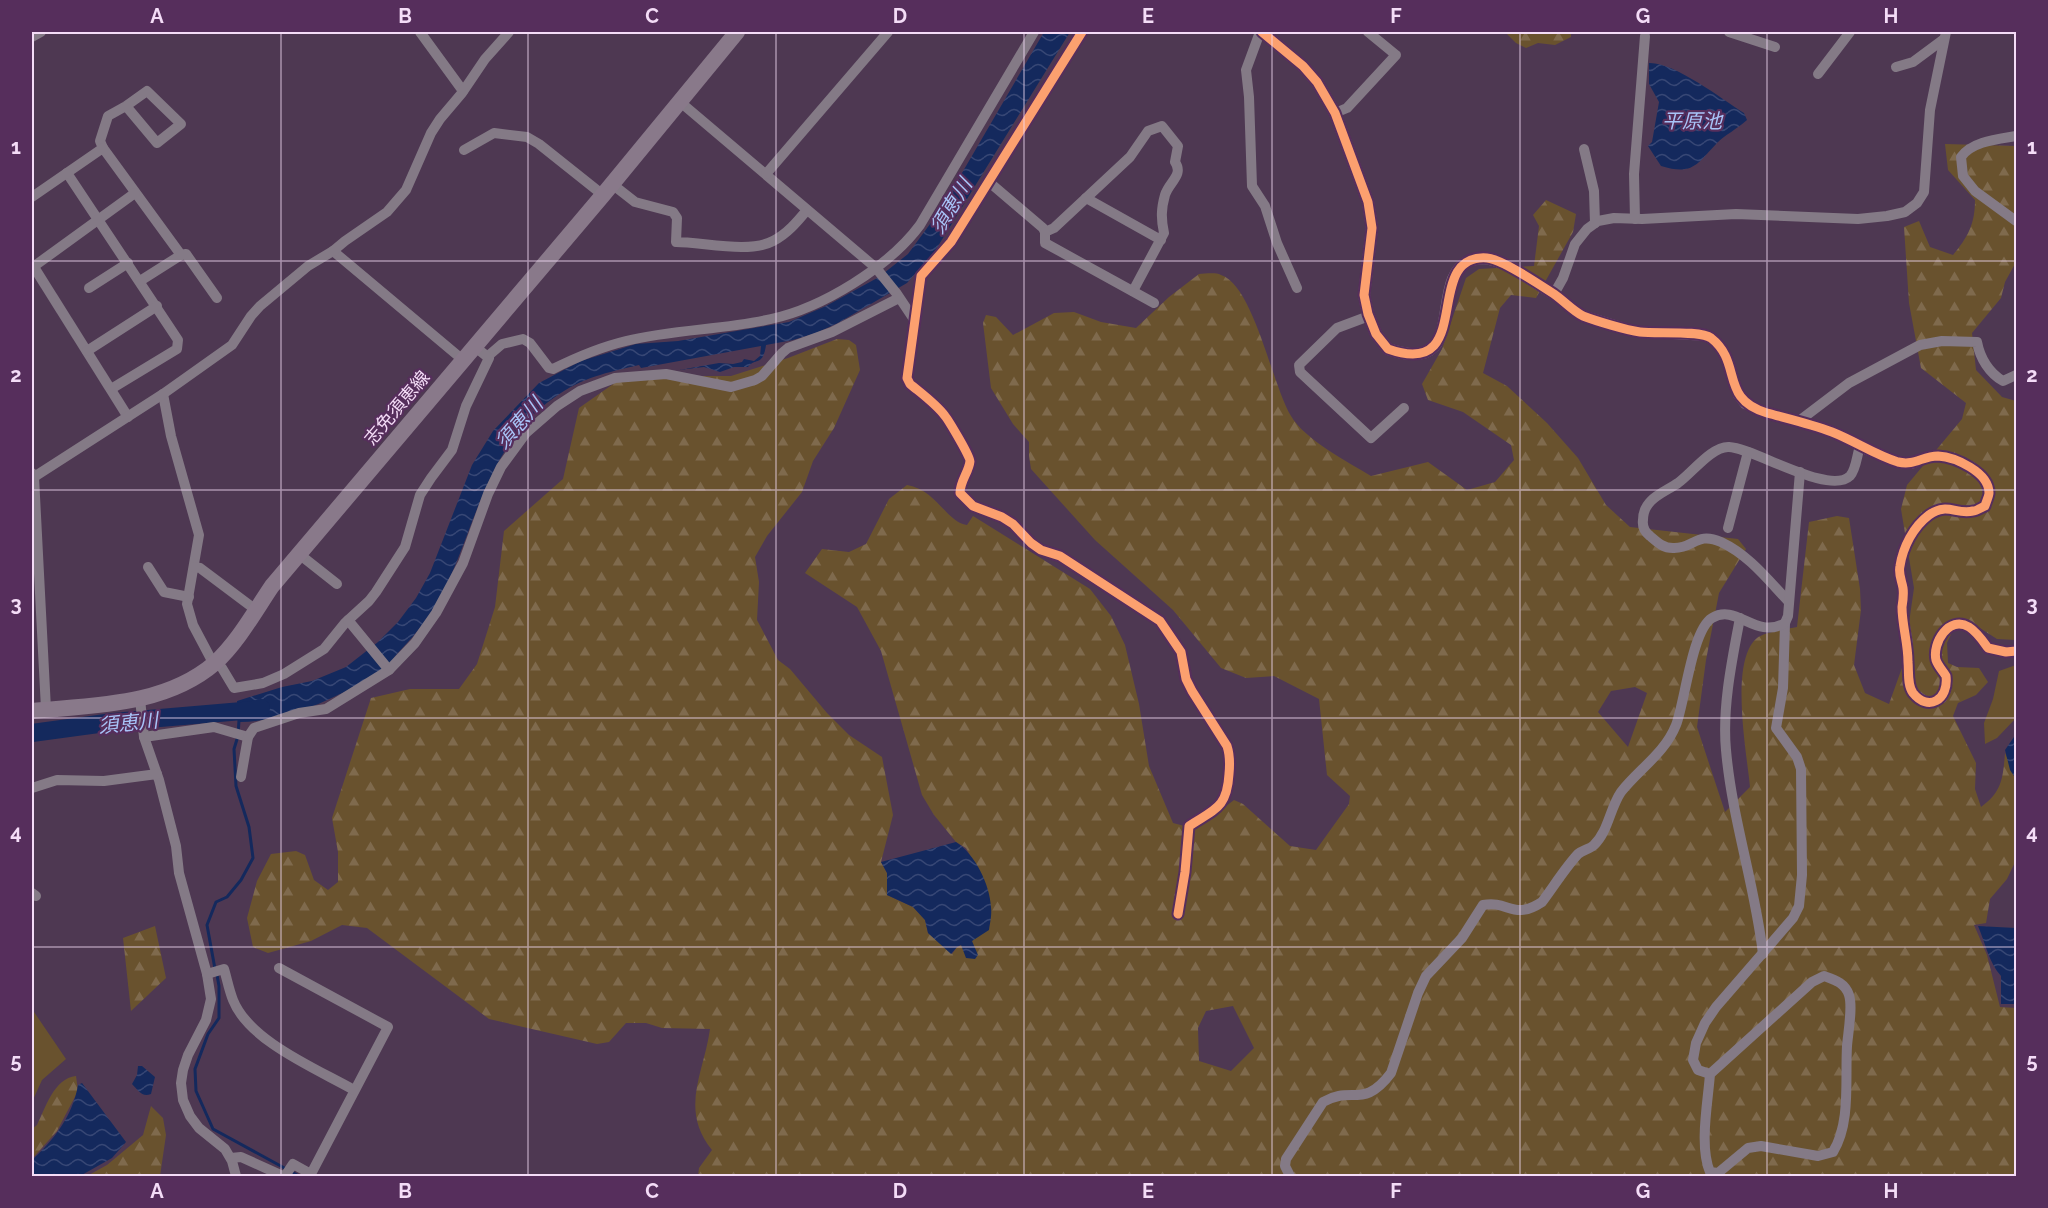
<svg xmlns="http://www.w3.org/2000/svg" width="2048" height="1208" font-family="Raleway,'Noto Sans JP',sans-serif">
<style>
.forest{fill:url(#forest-firs);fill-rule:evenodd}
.green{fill:#69522e}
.water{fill:url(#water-waves)}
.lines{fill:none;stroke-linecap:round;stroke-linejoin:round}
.stream{stroke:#14295d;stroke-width:3}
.river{stroke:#14295d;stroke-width:18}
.minor{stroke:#847a86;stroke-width:10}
.tertiary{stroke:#847a86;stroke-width:12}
.primary{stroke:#89798a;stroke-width:16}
.cycleway-casing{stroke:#562e5c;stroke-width:13}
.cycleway{stroke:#fca06f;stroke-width:9}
.grid{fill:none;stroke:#f4dcf7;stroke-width:1.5;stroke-opacity:0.55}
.labels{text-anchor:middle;stroke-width:4.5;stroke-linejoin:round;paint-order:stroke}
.street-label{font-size:18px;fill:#f4dcf7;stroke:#562e5c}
.water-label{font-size:20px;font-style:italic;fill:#a8c4f8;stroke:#562e5c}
.neatline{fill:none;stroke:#f4dcf7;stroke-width:2}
.grid-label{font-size:20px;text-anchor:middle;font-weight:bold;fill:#f4dcf7}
</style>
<defs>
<pattern id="forest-firs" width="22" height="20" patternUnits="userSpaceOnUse" patternTransform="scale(1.5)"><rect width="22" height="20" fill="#69522e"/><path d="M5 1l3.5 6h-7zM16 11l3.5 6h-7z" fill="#7f6a4d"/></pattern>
<pattern id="water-waves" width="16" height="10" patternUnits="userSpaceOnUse" patternTransform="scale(1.5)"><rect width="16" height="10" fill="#14295d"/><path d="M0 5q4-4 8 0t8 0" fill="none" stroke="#374775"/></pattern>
</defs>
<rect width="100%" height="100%" fill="#4e3852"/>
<g class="forest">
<polygon points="1505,32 1571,32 1571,37 1555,45 1538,43 1526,48 1516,43"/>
<path d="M 1945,144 L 2016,146 L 2016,262 L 2005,282 L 2001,298 L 1972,333 L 1976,370 L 2002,397 L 2016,401 L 2016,640 L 1997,639 L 1969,621 L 1958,619 L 1947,643 L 1948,663 L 1957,667 L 1979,668 L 1988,682 L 1976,695 L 1958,703 L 1953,716 L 1976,763 L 1975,789 L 1981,807 C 2002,792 2003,778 2005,753 L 2016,779 L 2016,860 L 2007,879 L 1990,899 L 1986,923 L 1974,925 L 1987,955 L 2000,1007 L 2016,1008 L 2016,1176 L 698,1176 L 699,1168 L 712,1150 C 679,1109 704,1073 710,1029 L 662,1028 L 646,1023 L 626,1023 L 609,1042 L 597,1044 L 489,1019 L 367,928 L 342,925 L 311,941 L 268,953 L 253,947 L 247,918 L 257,881 L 271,854 L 296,851 L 305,855 L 314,880 L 328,890 L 338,882 L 338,852 L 332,818 L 371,698 L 410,689 L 459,689 L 477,664 L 495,607 L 504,531 L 563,479 L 579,408 L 616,382 L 662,376 L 731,376 L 788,358 L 837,339 L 849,340 L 856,345 L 860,370 L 834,428 L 813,461 L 802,492 L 767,536 L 755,557 L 759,582 L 757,620 L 778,660 L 790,669 L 827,713 L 849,735 L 882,757 L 893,815 L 881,862 L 887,873 L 887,895 L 913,907 L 925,920 L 928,933 L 952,954 L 957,947 L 972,941 L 984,880 L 966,848 L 956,842 L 934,815 L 922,795 L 881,651 L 857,607 L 805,573 L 822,549 L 849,552 L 866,544 L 889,499 L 907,485 C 937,490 946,522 967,525 L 973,516 L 1090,589 L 1111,616 L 1125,645 L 1139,704 L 1149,766 L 1173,823 L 1196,829 L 1234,800 L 1243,804 L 1290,846 L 1316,850 L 1349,804 L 1350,796 L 1327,775 L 1319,699 L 1274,676 L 1246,678 L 1221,668 L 1173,610 L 1095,540 L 1031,469 L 1029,456 L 1029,442 L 1013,424 L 991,388 L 983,323 L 986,315 L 996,317 L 1013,335 L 1054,313 L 1074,312 L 1101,322 L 1136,328 L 1169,297 L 1199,274 C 1205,274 1215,272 1221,275 C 1254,286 1272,385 1291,416 C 1304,439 1348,462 1371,476 L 1428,462 L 1467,490 L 1495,482 L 1514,460 L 1511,445 L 1463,412 L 1428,400 L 1422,384 L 1442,349 L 1466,278 L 1479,269 L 1534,266 L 1539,226 L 1533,215 L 1546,200 L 1576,214 L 1573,232 L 1536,298 L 1511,295 L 1500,308 L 1483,373 L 1507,386 L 1547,423 L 1578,458 L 1606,505 L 1630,527 L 1738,539 L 1746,549 L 1719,593 L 1706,660 L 1697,727 L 1725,812 L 1750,787 C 1747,754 1729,661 1757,638 C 1764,632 1787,629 1797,627 L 1809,522 L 1837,516 L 1849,518 L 1860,589 L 1861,610 L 1854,665 L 1865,693 L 1889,704 L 1903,665 L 1914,588 L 1901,509 L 1907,485 L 1962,419 L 1966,403 L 1921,368 L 1909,303 L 1904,227 L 1919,221 L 1930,247 L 1953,255 C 1968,237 1975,224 1975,200 L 1948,170 ZM 1635,687 L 1647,693 L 1628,747 L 1598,712 L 1611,691 ZM 1233,1006 L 1254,1048 L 1231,1071 L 1199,1061 L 1198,1028 L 1206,1011 Z"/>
<polygon points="155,926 166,978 131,1011 123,938"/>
<path d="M 76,1076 L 78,1091 L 57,1131 L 32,1159 L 32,1129 L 37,1125 C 45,1109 54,1078 76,1076 Z"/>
<polygon points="151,1106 163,1118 166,1135 160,1176 87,1176 107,1165 143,1135"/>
</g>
<g class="green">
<polygon points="2016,665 2016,718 1997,738 1985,744 1984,723 1993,699 1999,671"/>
<polygon points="32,1009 66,1059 42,1080 32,1102"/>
</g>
<g class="water">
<path d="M 1044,32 L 1070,32 L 935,251 L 907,283 L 838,323 L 816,333 L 793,340 L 766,345 C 763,367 755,357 748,367 L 734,367 L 720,372 L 704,367 L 679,370 L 719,363 L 733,364 L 742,362 L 744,359 L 754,361 L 760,356 L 761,346 L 641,368 L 639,365 C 606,373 583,377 555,397 C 492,440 478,515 449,580 C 437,608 419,631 397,654 C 394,657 392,662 389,665 C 375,677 355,687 338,695 C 310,709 269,723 238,722 L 237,701 L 282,687 L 312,681 L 346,667 L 378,642 L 398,622 L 416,598 L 430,573 L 472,465 L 493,431 L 539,383 L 581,361 L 636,344 L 678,341 L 789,322 L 826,306 L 879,277 L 908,254 L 941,209 Z"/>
<path d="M 1649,63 C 1674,62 1722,99 1744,113 L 1747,120 C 1737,129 1725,135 1717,143 C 1697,164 1693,176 1661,166 L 1648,146 L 1652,142 L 1659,102 L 1649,84 Z"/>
<polygon points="2016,734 2016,779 2010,770 2005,750"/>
<path d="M 956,842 C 975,854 990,885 991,907 C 992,915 990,923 989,930 L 972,941 L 978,955 L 975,959 L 966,958 L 961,945 L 957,947 L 951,954 L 928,933 L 925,920 L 913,907 L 887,895 L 887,873 L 881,862 Z"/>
<path d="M 1978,926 L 2016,928 L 2016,1004 L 2001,1004 L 2001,976 C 1989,963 1985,942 1978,926 Z"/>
<path d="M 138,1066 L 142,1066 L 155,1077 L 151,1094 C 142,1098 138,1090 132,1084 L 137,1075 Z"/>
<path d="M 82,1083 L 126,1142 L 112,1158 L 80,1176 L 32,1176 L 32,1160 C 54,1140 73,1115 78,1085 Z"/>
</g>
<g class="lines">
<g class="stream">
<polyline points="215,969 207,925 216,902 227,897 241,880 253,858 249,827 236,786 234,749 238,736 239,720"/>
<polyline points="217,975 219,986 219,1018 208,1034 195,1069 196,1091 213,1129 299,1176"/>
</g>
<polyline class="river" points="32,733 113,722 254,710 261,708"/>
<g class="minor">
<polyline points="420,32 463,91"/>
<path d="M 1082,32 L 951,242 L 921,276 L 907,378 L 910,384 C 922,394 936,404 945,416 C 949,421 971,458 970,461 C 969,472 960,481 960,493 L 973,506 L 1002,517 L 1013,524 L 1031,543 L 1041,550 L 1060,556 L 1160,621 L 1181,652 L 1186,679 L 1192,691 L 1227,746 C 1230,755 1230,764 1229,774 C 1227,808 1215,809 1189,826 L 1185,872 L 1178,914"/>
<polyline points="1260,32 1246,70 1249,97 1252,186 1265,206 1277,243 1297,288"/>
<polyline points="1729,32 1775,47"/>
<path d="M 1946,32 L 1930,110 L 1924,192 L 1917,203 L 1905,212 L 1887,216 L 1858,219 L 1736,214 L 1642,219 L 1614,218 L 1598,221 L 1587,229 L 1575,244 L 1563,278 L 1554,294 L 1582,315 L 1638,332 L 1708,336 L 1719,346 L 1727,359 L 1738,395 L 1745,404 L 1764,412 L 1833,432 L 1867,450 L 1899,462 L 1911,464 L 1930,457 L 1939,456 L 1954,459 L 1971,466 L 1984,479 L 1989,492 L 1985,506 L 1972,512 L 1950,509 L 1938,509 L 1927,517 L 1913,533 L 1902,554 L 1899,570 L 1903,588 L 1902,608 L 1908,644 L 1909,684 L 1913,693 L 1925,701 L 1934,701 L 1942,698 C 1946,692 1948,687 1947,680 C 1946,670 1936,665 1936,655 C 1935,639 1951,616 1969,627 C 1977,632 1983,641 1988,648 L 2006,652 L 2016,651"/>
<polyline points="32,37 41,32"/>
<polyline points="1896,67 1913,62 1944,39"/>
<polyline points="1818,74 1850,32"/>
<polyline points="679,101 876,268 897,294 915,321"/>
<polyline points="1335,113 1347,108 1396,55 1368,32"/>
<path d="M 2016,136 C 1999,139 1972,141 1961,157 L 1963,176 L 1975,191 L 2016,221"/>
<polyline points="103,148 100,141 108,116 126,106 147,91 181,124 157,143 126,106"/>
<polyline points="1584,149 1594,191 1595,223"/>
<polyline points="464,150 494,133 527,137 539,144 603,195"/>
<polyline points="67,173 178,340 177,349 111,389"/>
<polyline points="766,174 888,32"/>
<path d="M 989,182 L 1043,228 L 1045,232 L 1054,228 L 1130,157 L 1148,131 L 1162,126 L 1178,146 L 1175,162 C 1184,175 1169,182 1165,195 C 1161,209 1161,219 1164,233 L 1133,291"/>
<path d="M 612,184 L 635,202 L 673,212 L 677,218 L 676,242 C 703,242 749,254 773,241 C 787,234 797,222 807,210"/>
<polyline points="32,197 103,148 181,255 140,281"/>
<polyline points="1086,198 1161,240"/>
<polyline points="1635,219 1634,174 1645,36"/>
<polyline points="1045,232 1045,243 1154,303"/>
<polyline points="333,251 463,360"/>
<polyline points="181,255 186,254 217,298"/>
<polyline points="32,264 128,417"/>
<polyline points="33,267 135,193"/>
<polyline points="89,288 128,263"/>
<polyline points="1369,316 1337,328 1299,365 1300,372 1371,438 1404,408"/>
<polyline points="87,351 157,306"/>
<path d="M 488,356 L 502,344 L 523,339 L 530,343 L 549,368 L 553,369 C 577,357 601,347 626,341 C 674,329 724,330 771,319 C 822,308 889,267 920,225 L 1034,32"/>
<polyline points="163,394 171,436 199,535 187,604 193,625 211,659 222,668 234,688 263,683 284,674 324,649 345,623 369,601 376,592 405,547 420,495 431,478 452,450 466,406 489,358 474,346"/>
<path d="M 1799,421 L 1849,383 L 1920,345 L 1942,341 L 1977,342 C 1980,358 1989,373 2003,381 L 2016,375"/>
<polyline points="32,473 34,477 46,709"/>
<polyline points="34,477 163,394 232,345 251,316 260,306 308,266 333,251 345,241 387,212 406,190 431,133 440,119 462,93 485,59 509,32"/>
<polyline points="1728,528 1748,452"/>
<polyline points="299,554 337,584"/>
<polyline points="148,567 164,592 189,597"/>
<polyline points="194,567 200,568 256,610"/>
<path d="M 1789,602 C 1768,580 1749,555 1721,542 C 1696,531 1694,549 1673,548 C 1663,548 1657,542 1650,536 C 1645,532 1642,527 1643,520 C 1643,499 1663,493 1678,483 C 1692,473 1712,446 1729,447 C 1754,448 1829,496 1850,476 C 1856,470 1857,455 1860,446"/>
<path d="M 1740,618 C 1732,660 1722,708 1726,750 C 1732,819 1755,885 1763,954"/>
<polyline points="348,620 389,670"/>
<polyline points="140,699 144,737 159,780 176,846 179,873 207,974 211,999 206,1020 188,1055 183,1070 181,1083 183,1100 190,1116 199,1128 225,1149 232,1161 236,1176"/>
<polyline points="144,737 214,727 248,737"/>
<polyline points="241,777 248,737 254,728 299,713 326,709 389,670 415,643 436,613 463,563 488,494 501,467 526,433 557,406 580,391 615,378 666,374 731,387 755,380 762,376 782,353 788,348 832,332 899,298"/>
<polyline points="32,788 57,780 104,781 157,774"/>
<polyline points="32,893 36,896"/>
<polyline points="279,968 388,1027 311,1174 293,1164 285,1176"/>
<path d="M 207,974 L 224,969 C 227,979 229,990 233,1000 C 249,1041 317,1069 354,1090"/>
<path d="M 1824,976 C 1835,980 1845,983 1849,995 C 1853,1007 1848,1033 1847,1046 C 1845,1080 1851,1123 1833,1152 L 1818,1156 L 1761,1146 L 1748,1148 L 1718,1173 L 1710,1172 C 1699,1146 1708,1102 1710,1074 L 1812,982 Z"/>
<polyline points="1710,1074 1698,1070 1693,1060 1696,1043 1705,1023 1716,1007 1793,918 1799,906 1802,875 1801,769 1797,757 1776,728 1783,688 1785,623 1788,616 1800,472"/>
<polyline points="231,1158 241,1157 283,1176"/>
<path d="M 1290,1176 L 1285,1166 L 1286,1159 L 1323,1102 C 1352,1085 1363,1110 1391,1073 L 1418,993 L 1426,976 L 1462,938 L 1483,905 C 1509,900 1513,921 1542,902 C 1554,886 1565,868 1578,854 C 1583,850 1590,849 1594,845 C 1608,832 1610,808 1621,792 C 1639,769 1665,753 1676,725 C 1685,702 1692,630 1712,618 C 1737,603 1755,640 1785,623"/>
</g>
<path class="tertiary" d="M 1262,32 L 1303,66 L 1317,82 L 1335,113 L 1368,202 L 1372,228 L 1364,295 L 1368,314 L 1376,334 L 1388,349 C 1472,378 1426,277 1471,260 C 1476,259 1484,257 1489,259 C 1512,264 1533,282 1554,294"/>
<path class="primary" d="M 32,711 C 94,705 165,706 215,663 C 238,642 255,611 272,586 L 603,195 L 737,32"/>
<g class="cycleway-casing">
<g id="cycleway">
<path d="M 1082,32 L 951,242 L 921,276 L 907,378 L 910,384 C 922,394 936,404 945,416 C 949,421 971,458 970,461 C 969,472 960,481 960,493 L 973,506 L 1002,517 L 1013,524 L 1031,543 L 1041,550 L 1060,556 L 1160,621 L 1181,652 L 1186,679 L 1192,691 L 1227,746 C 1230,755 1230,764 1229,774 C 1227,808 1215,809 1189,826 L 1185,872 L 1178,914"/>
<path d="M 1262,32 L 1303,66 L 1317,82 L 1335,113 L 1368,202 L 1372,228 L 1364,295 L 1368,314 L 1376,334 L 1388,349 C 1478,381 1420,253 1487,258 C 1502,259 1540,285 1554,294 C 1564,301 1573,311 1583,316 C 1596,321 1626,330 1640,332 C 1656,334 1700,330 1711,338 C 1743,363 1719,399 1767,413 C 1789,419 1811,424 1832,432 C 1855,441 1875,455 1898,462 C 1915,466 1922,456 1938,456 C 1955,457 1989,472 1989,493 C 1989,496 1986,502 1985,506 C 1982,507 1977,511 1973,511 C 1956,515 1947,502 1929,515 C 1913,527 1903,547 1900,566 C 1898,574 1902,581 1903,588 C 1904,595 1903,601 1902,607 C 1902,625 1908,643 1908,662 C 1909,671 1907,685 1913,693 C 1928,712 1949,700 1946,676 C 1943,671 1938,666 1936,660 C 1932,643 1949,615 1969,627 C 1977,632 1983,641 1988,648 L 2006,652 L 2016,651"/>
</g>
</g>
<use href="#cycleway" class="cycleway"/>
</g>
<path class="grid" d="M 281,32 L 281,1176M 528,32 L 528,1176M 776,32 L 776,1176M 1024,32 L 1024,1176M 1272,32 L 1272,1176M 1520,32 L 1520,1176M 1767,32 L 1767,1176M 32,261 L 2016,261M 32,490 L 2016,490M 32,718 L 2016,718M 32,947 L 2016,947"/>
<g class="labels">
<g class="street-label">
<text transform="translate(397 408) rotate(-50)" y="6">志免須恵線</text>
</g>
<g class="water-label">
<text x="1692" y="128">平原池</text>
<text transform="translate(951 206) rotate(-59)" y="7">須恵川</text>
<text transform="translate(519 423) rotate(-49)" y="7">須恵川</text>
<text transform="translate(128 723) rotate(-6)" y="7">須恵川</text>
</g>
</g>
<rect width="2048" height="1208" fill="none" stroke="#562e5c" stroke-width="66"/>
<rect x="33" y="33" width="1982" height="1142" class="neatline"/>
<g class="grid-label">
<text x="157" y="23">A</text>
<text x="405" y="23">B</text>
<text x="652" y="23">C</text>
<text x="900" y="23">D</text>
<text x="1148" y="23">E</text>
<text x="1396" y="23">F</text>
<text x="1643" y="23">G</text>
<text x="1891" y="23">H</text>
<text x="16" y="154">1</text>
<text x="2032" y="154">1</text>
<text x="16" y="382">2</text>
<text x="2032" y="382">2</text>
<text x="16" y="611">3</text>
<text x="2032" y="611">3</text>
<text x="16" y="839">4</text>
<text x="2032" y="839">4</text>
<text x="16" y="1068">5</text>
<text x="2032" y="1068">5</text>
<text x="157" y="1198">A</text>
<text x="405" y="1198">B</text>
<text x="652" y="1198">C</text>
<text x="900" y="1198">D</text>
<text x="1148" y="1198">E</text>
<text x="1396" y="1198">F</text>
<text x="1643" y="1198">G</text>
<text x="1891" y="1198">H</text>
</g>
</svg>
